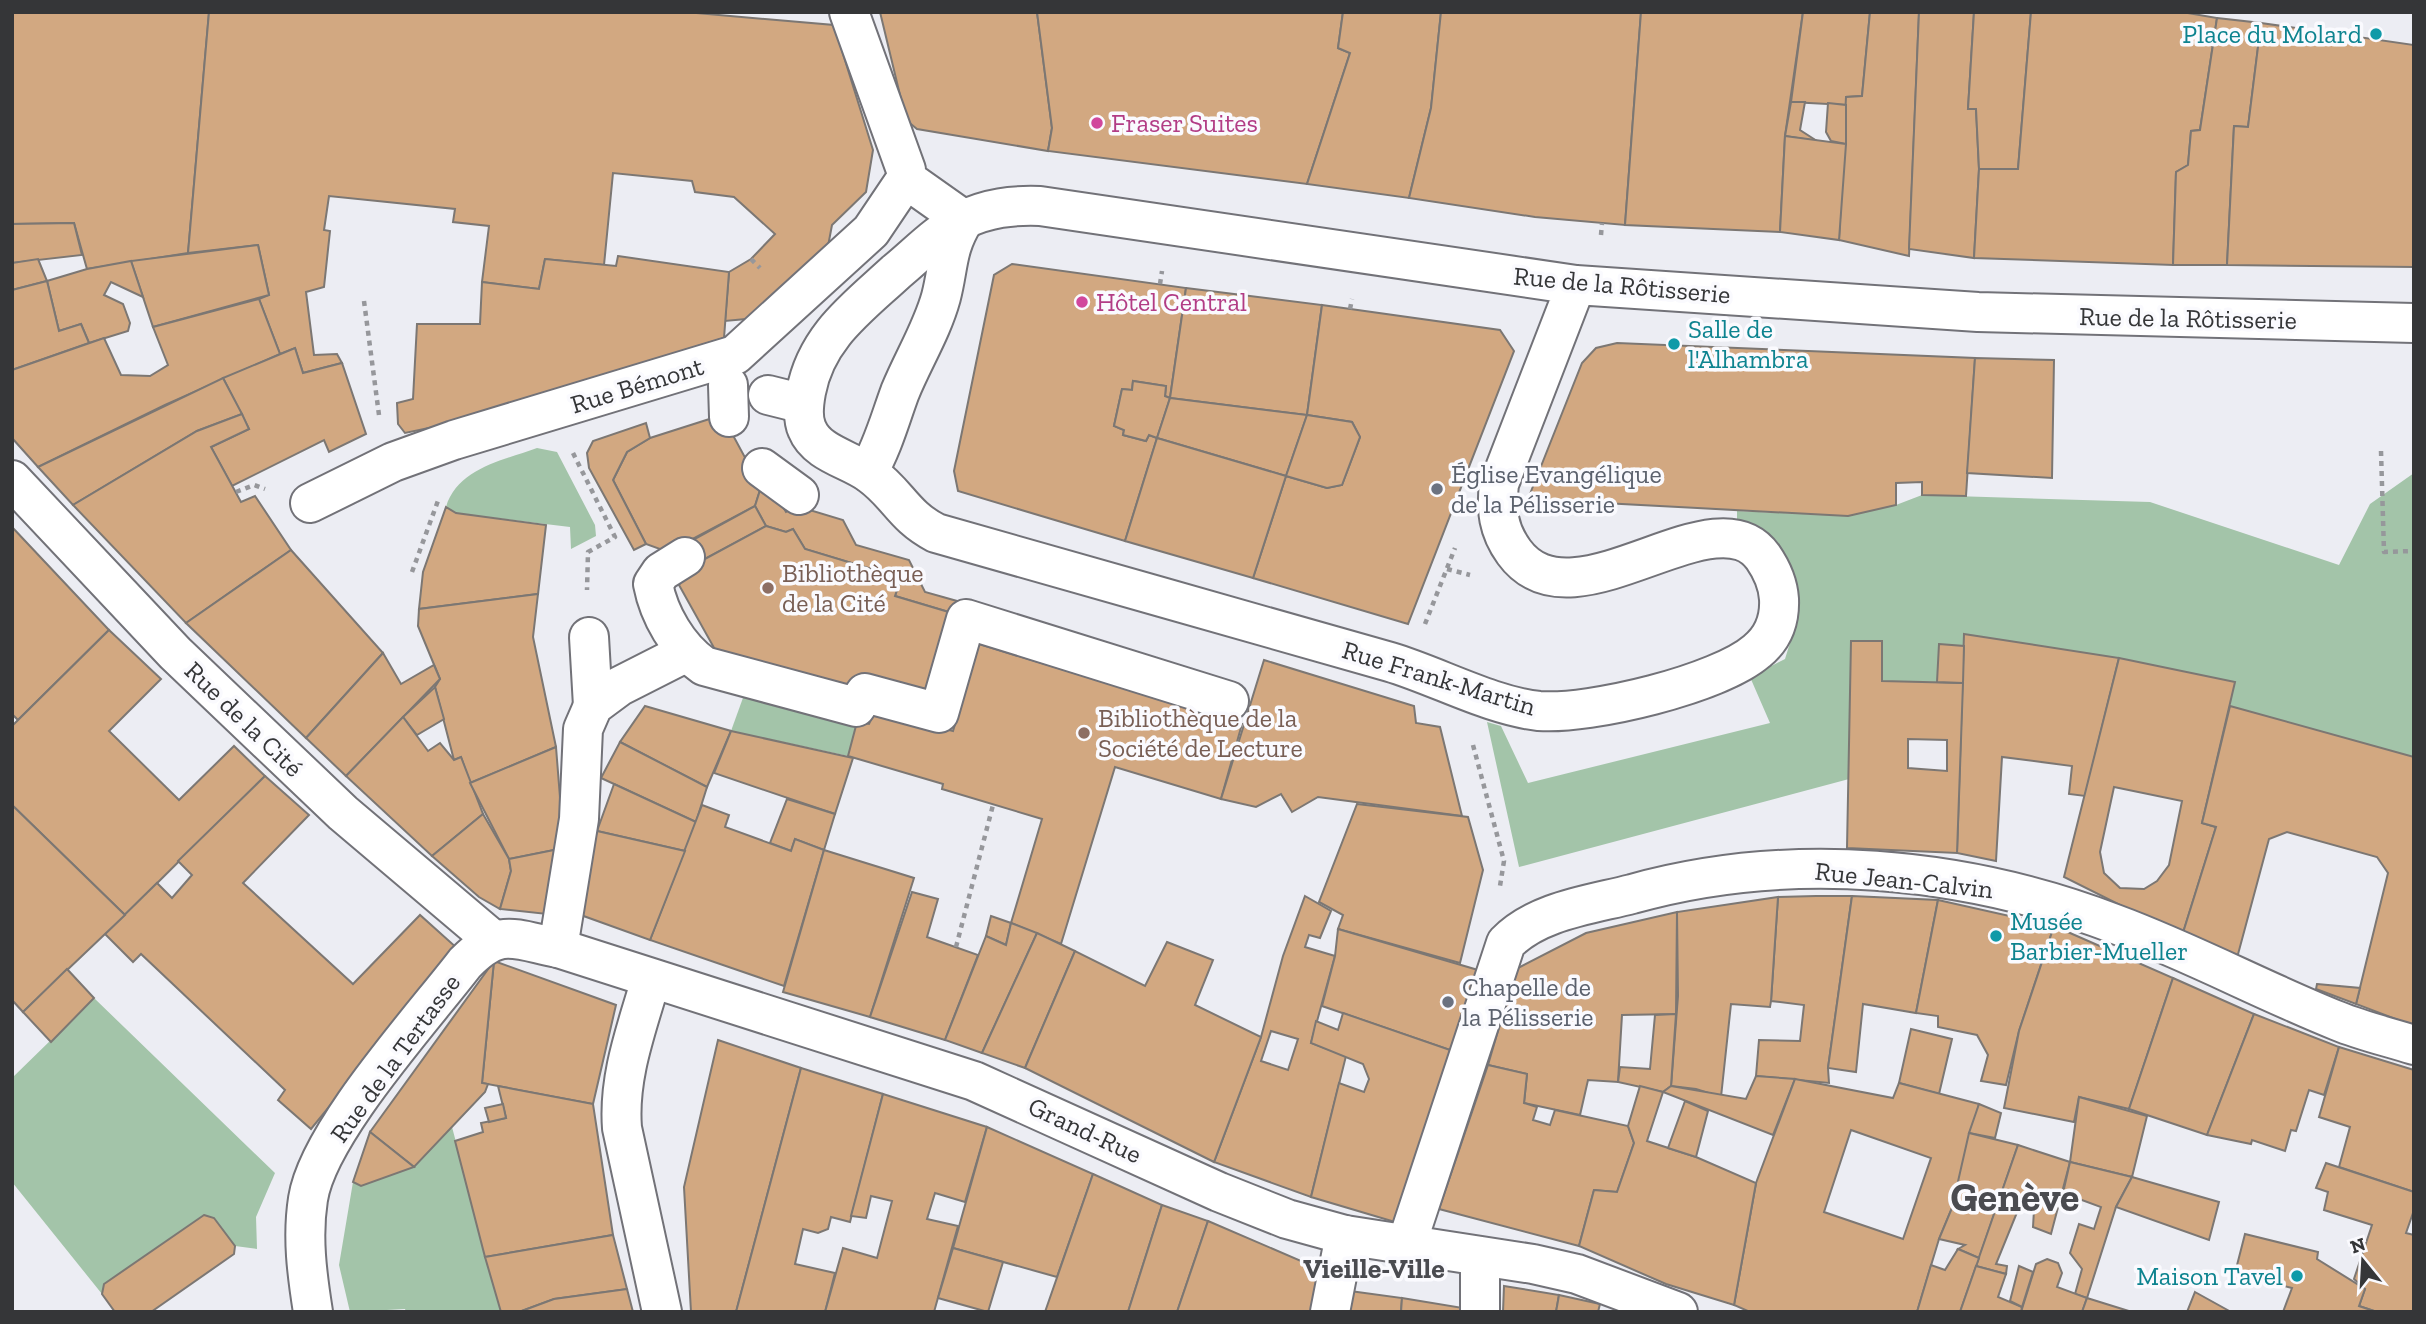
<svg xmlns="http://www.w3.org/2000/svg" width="2426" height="1324" font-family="'Zilla Slab',serif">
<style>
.green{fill:#a3c4a9}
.building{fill:#d2a881;stroke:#7c7773;stroke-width:2;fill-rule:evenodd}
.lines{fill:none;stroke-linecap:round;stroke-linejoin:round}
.minor-casing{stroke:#727278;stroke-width:42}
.path{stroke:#96979b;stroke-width:4.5;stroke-dasharray:5 5;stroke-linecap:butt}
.minor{stroke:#fff;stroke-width:38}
.culture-dot{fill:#0f9aa8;stroke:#fafafe;stroke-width:2.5}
.hotel-dot{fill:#d1479c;stroke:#fafafe;stroke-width:2.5}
.worship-dot{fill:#6b7280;stroke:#fafafe;stroke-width:2.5}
.education-dot{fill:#8d6e63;stroke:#fafafe;stroke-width:2.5}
.labels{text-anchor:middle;stroke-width:7;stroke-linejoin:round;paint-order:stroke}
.culture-label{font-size:26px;fill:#0d838f;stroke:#fafafe;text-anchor:end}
.hotel-label{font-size:26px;fill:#b23c85;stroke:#fafafe;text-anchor:start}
.street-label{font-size:26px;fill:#353638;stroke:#fafafe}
.worship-label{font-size:26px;fill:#5b616d;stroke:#fafafe;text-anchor:start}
.education-label{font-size:26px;fill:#785e54;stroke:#fafafe;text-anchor:start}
.neighbourhood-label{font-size:28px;font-weight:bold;fill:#4a4b50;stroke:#fafafe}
.town-label{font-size:40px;font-weight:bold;fill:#4a4b50;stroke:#fafafe}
</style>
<rect width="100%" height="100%" fill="#ecedf3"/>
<g class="green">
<path d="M 537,448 L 557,452 L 595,525 L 596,536 L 571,549 L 570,527 L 456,513 L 446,507 C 458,468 502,461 537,448 Z"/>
<polygon points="2414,473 2414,757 2230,706 2234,682 2119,658 1965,634 1964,646 1939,644 1937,682 1882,681 1882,641 1851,641 1849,779 1519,867 1487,722 1501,726 1528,783 1770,723 1750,677 1785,659 1798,617 1793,575 1737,522 1737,511 1848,516 1896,505 1922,495 2150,502 2339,565 2370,504"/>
<polygon points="744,695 857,722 848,756 731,731"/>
<polygon points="94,998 275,1173 256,1217 257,1249 235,1246 214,1218 204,1215 102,1294 12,1182 12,1078"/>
<polygon points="452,1127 501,1312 406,1312 405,1309 350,1312 339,1265 353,1182 361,1186 414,1167"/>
</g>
<g class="building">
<polygon points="12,12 209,12 188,253 87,269 74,223 12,224"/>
<polygon points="209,12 685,12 834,25 873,150 866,192 832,225 825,262 768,317 725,321 729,272 751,259 775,234 734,197 695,192 692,181 613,173 604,265 545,259 539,289 482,282 489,226 453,222 455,209 329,196 324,230 330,231 324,287 306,292 314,355 337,354 342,363 303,373 295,348 280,354 259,299 269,295 258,245 188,253"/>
<polygon points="880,12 1037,12 1052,128 1048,151 917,129 906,120"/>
<polygon points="1037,12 1343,12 1338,48 1350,53 1307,184 1048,151 1052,128"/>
<polygon points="1343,12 1441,12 1431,108 1409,198 1307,184 1350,53 1338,48"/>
<polygon points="1441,12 1641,12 1625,225 1535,217 1409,198 1431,108"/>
<polygon points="1641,12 1803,12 1785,136 1780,232 1625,225"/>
<polygon points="1803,12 1870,12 1862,96 1846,97 1846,105 1791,102"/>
<polygon points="1870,12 1919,12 1909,256 1839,240 1846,97 1862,96"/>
<polygon points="1919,12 1974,12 1968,109 1976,109 1979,169 1974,258 1909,249"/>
<polygon points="1974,12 2031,12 2018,169 1979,169 1976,109 1968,109"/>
<polygon points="2031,12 2182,12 2217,18 2200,130 2191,131 2188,165 2176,172 2173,265 1974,258 1979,169 2018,169"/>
<polygon points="2217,18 2261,23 2248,127 2234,126 2227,265 2173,265 2176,172 2188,165 2191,131 2200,130"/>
<polygon points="2261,23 2414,45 2414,267 2227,265 2234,126 2248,127"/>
<polygon points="1791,102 1805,102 1800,130 1817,141 1785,136"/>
<polygon points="1828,103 1846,105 1846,144 1831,141 1826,132"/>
<polygon points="1785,136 1846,144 1839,240 1780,232"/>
<polygon points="74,223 82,255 12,263 12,224"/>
<polygon points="258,245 269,295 153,327 131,261"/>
<polygon points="618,256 729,272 724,338 448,424 405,433 398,424 397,403 413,399 417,324 480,324 482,282 539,289 545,259 616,266"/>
<polygon points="38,259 47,281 12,290 12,263"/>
<polygon points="131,261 143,297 111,282 104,295 123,304 130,323 128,331 89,343 81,324 59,331 47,281 87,269"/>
<polygon points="1012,264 1186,288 1170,398 1165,396 1166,386 1133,381 1132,390 1122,389 1114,426 1124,430 1123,435 1146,441 1149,435 1157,438 1125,541 958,491 954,471 994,275"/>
<polygon points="47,281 59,331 81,324 89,343 12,370 12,290"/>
<polygon points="1186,288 1322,305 1307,415 1170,398"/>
<polygon points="259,299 280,354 165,405 38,467 12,438 12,370 104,338 121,375 150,376 168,365 153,327"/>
<polygon points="1322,305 1500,330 1514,351 1408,624 1253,578 1286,476 1327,488 1342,485 1360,437 1352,422 1307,415"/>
<polygon points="1617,343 1975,358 1966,496 1922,495 1922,482 1896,483 1896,505 1848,516 1528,499 1582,363 1596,348"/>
<polygon points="295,348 303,373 342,363 366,434 329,452 324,440 232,486 211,447 249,429 223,378"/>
<polygon points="1975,358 2054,360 2052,478 1967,473"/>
<polygon points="223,378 242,414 197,431 73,505 38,467"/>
<polygon points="1133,381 1166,386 1165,396 1170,398 1157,438 1149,435 1146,441 1123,435 1124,430 1114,426 1122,389 1132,390"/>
<polygon points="1170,398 1307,415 1286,476 1157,438"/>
<polygon points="242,414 249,429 211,447 241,502 255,496 291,550 186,623 73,505 197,431"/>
<polygon points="722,415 761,487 755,506 668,552 646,544 613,480 627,452 650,438"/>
<polygon points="1307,415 1352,422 1360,437 1342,485 1327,488 1286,476"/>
<polygon points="646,423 650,438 627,452 613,480 646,544 634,550 589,468 587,453 593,441"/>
<polygon points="1157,438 1286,476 1253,578 1125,541"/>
<polygon points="761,487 776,495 786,512 803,502 803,508 843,520 856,545 909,560 925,592 957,601 952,613 895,596 901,578 805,549 793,529 786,532 766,526 755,506"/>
<polygon points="755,506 766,526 690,567 680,547"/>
<polygon points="446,507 456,513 546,525 538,594 419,609 423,572"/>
<polygon points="766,526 786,532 793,529 805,549 901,578 895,596 952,613 928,698 854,678 849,693 718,655 679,585 690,567"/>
<polygon points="12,527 109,630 18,720 12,714"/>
<polygon points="291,550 383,653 306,738 186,623"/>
<polygon points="538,594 533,637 556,747 470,783 461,757 454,760 435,687 440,679 418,626 419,609"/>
<polygon points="109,630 161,679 109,731 179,800 234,746 265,776 125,915 12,805 12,726"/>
<polygon points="1964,634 2119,658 2085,796 2069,794 2072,766 2002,757 1996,861 1957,853"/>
<path d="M 1851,641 L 1882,641 L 1882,681 L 1963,683 L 1957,853 L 1847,848 ZM 1908,739 L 1947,740 L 1947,771 L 1908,768 Z"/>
<polygon points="979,644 1242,724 1221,799 1115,767 1061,944 1011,923 1042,819 942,789 943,784 848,756 857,722 869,724 875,711 953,731"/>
<polygon points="1939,644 1964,646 1963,683 1937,682"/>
<polygon points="383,653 401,684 434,665 440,679 346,776 306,738"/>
<path d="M 2119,658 L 2235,682 L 2202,823 L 2216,827 L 2182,936 L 2064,877 ZM 2114,787 L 2182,801 L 2169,865 L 2157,881 L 2144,889 L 2120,888 L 2104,873 L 2100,852 Z"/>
<polygon points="1264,660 1414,706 1416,723 1440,727 1462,816 1318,797 1292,812 1281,794 1256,807 1221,799"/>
<polygon points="435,687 444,719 417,735 403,717"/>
<polygon points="645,706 731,731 707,787 620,742"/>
<polygon points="2230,706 2414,757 2414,1026 2356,1004 2388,873 2377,857 2287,832 2269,839 2237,958 2182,936 2216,827 2202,823"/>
<polygon points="403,717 428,751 440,743 454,760 461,757 483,814 432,856 346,776"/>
<polygon points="731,731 853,758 835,814 714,773"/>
<polygon points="620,742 707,787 696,822 601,778"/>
<polygon points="556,747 564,848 509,859 470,783"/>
<polygon points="265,776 309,815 243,883 353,984 420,915 458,949 311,1129 278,1100 285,1090 141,954 133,962 105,934 157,883 172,898 192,875 178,861"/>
<polygon points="614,784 696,822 685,851 597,831"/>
<polygon points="787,799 835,814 824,850 795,839 791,851 770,843"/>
<polygon points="1357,804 1468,817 1483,870 1460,963 1338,929 1343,915 1319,902"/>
<polygon points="12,805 125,915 23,1012 12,1000"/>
<polygon points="702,805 729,815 725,827 791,851 795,839 824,850 784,986 650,940"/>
<polygon points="483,814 509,859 511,871 500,909 479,897 432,856"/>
<polygon points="597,831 685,851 650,940 578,914"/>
<polygon points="564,848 556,915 500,909 511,871 509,859"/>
<polygon points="824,850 914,878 870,1017 783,992"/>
<polygon points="912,892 938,899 927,937 978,955 945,1040 870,1017"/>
<path d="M 1305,896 L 1331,911 L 1320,938 L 1309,935 L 1305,947 L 1335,956 L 1311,1043 L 1346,1056 L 1311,1197 L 1214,1162 L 1261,1037 L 1283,956 ZM 1271,1031 L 1298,1039 L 1288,1070 L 1261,1061 Z"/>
<polygon points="1816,896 1852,896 1828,1068 1829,1083 1756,1076 1759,1040 1800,1041 1804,1005 1771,1001 1778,897"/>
<polygon points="1852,896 1938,900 1916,1013 1863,1004 1856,1072 1828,1068"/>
<polygon points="1778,897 1771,1001 1770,1007 1731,1004 1721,1097 1696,1089 1671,1086 1678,996 1677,912"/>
<polygon points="1938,900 2054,926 2019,1031 2006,1085 1981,1081 1988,1055 1977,1035 1938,1027 1938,1016 1916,1013"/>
<polygon points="1677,912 1676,1014 1622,1015 1618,1082 1588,1080 1580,1115 1524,1103 1527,1074 1488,1065 1516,969 1586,933"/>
<polygon points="991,916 1011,923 1006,945 986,936"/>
<polygon points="1011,923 1037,933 982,1053 945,1040 986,936 1006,945"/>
<polygon points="2054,926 2173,978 2129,1109 2079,1097 2074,1122 2004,1108 2019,1031"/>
<polygon points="1338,929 1478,970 1453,1051 1322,1006 1335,956"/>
<polygon points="1037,933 1075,951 1025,1068 982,1053"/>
<polygon points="1167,942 1213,960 1195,1005 1261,1037 1214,1162 1025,1068 1075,951 1145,986"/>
<polygon points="494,961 616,1005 593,1104 482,1083"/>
<polygon points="494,961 482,1083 488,1084 485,1092 414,1167 370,1132"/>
<polygon points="67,969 94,998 51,1042 23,1012"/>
<polygon points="2173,978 2254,1014 2207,1135 2129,1109"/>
<polygon points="2317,984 2360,988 2356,1004 2316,989"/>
<polygon points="1343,1013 1453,1051 1395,1222 1311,1197 1339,1083 1364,1092 1369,1079 1363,1064 1311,1043 1316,1021 1338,1030"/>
<polygon points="1676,1014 1671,1086 1663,1092 1618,1082 1620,1067 1650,1069 1655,1015"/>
<polygon points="2254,1014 2339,1047 2324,1095 2309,1090 2296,1131 2291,1130 2285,1151 2252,1140 2251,1144 2207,1135"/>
<polygon points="1911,1029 1952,1039 1939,1094 1899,1083"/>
<polygon points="718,1040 801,1068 736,1312 691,1312 684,1187"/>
<polygon points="2339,1047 2414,1070 2414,1192 2339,1167 2350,1127 2319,1117"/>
<polygon points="1488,1065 1527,1074 1524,1103 1537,1107 1533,1120 1550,1125 1555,1110 1628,1126 1634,1143 1617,1192 1594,1190 1579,1246 1439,1209"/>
<polygon points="801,1068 883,1094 850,1222 831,1217 828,1229 818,1233 803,1229 795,1264 835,1273 825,1312 736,1312"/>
<polygon points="1756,1076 1795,1079 1773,1135 1663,1092 1671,1086 1746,1099"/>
<path d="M 1795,1079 L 1893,1098 L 1899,1083 L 1979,1104 L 1952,1208 L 1939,1239 L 1917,1312 L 1750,1312 L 1734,1305 L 1756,1183 ZM 1851,1130 L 1931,1158 L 1903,1239 L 1824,1212 Z"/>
<polygon points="498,1086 593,1104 613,1235 485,1257 455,1141 483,1132 481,1123 506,1118"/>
<polygon points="1640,1086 1663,1092 1647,1141 1696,1157 1756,1183 1734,1305 1666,1284 1579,1246 1594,1190 1617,1192 1634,1143 1628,1126"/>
<polygon points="883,1094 987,1127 965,1202 935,1193 927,1219 958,1226 934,1312 825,1312 843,1248 877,1258 892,1201 871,1196 866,1218 851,1216"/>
<polygon points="2079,1097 2147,1116 2132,1177 2070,1162"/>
<polygon points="1685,1101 1708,1111 1696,1157 1668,1148"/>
<polygon points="503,1104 506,1118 489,1122 485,1108"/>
<polygon points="1979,1104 2001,1113 1995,1138 1969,1133"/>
<polygon points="987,1127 1093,1174 1057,1277 953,1248"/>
<polygon points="370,1132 414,1167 361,1186 353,1182"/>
<polygon points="1969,1133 2018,1145 1979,1258 1958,1249 1965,1245 1939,1239 1952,1208"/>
<polygon points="2018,1145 2070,1162 2051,1234 2033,1227 2034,1210 2020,1205 1996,1264 2007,1266 2006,1274 1976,1266"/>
<polygon points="2070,1162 2132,1177 2116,1207 2087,1298 2075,1294 2082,1269 2070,1253 2079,1224 2094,1229 2101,1207 2063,1193"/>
<polygon points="2326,1163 2414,1192 2414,1210 2406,1233 2414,1235 2414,1312 2377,1312 2359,1306 2365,1289 2354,1279 2372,1225 2324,1210 2328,1192 2316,1188"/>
<polygon points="1093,1174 1162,1205 1128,1312 1045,1312"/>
<polygon points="2132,1177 2219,1202 2209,1240 2116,1207"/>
<polygon points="1162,1205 1208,1221 1177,1312 1128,1312"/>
<polygon points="204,1215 214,1218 235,1246 234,1254 151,1312 115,1312 102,1294 104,1284"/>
<polygon points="1208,1221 1322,1270 1314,1312 1177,1312"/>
<polygon points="2245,1234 2318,1252 2317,1259 2365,1289 2359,1306 2377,1312 2283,1312 2292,1288 2235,1273"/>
<polygon points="613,1235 627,1289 554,1299 519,1312 501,1312 485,1257"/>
<polygon points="953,1248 1003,1262 988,1312 938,1298"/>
<polygon points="1958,1249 1979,1258 1960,1312 1917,1312 1931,1265 1945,1270"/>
<polygon points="2047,1259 2058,1263 2062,1273 2057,1287 2087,1298 2082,1312 2021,1312 2036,1264"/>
<polygon points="1976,1266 2006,1274 1998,1297 2022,1307 2021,1312 1960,1312"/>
<polygon points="2019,1266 2033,1272 2022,1307 2010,1301"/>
<polygon points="1504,1286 1559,1295 1556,1312 1503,1312"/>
<polygon points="627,1289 633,1312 519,1312 554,1299"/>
<polygon points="1350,1291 1402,1298 1401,1312 1346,1312"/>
<polygon points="2195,1292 2231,1312 2187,1312"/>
<polygon points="1559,1295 1600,1304 1598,1312 1556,1312"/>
<polygon points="1402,1298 1463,1308 1463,1312 1401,1312"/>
<polygon points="2087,1298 2132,1312 2082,1312"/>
</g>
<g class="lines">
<g class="minor-casing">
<g id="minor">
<polyline points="849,12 906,170 906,179 964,220"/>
<path d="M 1576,285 L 1499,484 C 1496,510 1498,530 1514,552 C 1573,633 1714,489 1763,557 C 1772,570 1778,583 1779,599 C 1780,620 1773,638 1757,651 C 1719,684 1590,715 1539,711 C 1491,706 1437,676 1390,662 C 1239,619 1087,576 936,533 C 903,516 898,494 870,474 C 850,459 817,454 807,429 C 802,418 804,403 806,392 C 816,337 857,308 896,272 C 918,254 937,233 963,220 C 988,208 1012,205 1040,206 L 1576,285 L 1978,312 L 2414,323"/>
<polyline points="728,385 729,417"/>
<polyline points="768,395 804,404"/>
<polyline points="762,468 799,495"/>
<path d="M 868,472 C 883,446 890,419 900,392 C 913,360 932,330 941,297 C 949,266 946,249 964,220"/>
<polyline points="12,480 175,653 343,813 493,940"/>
<polyline points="310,503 393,462 454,440 735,355 871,231 906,179"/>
<path d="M 685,557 L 661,572 L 653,584 C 659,615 678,648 704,666 L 856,707 L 865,693 L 939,713 L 966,619 L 1229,701"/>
<polyline points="589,637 593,706"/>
<polyline points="558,948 579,819 583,729 593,706 620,686 685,653"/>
<path d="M 651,979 C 637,1028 618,1076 622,1128 L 662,1312"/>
<path d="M 1406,1246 L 1506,943 C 1537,911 1589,905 1632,894 C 1789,850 1964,866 2115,924 C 2191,952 2263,991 2338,1021 C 2362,1031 2389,1037 2414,1045"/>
<polyline points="1480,1257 1480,1312"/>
<path d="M 313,1312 C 307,1274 302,1237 308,1199 C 318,1133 422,1019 465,963 C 500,927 513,939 558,948 L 974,1081 L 1219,1192 L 1287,1219 L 1345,1235 L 1533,1264 L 1577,1274 L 1678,1312"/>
<polyline points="1330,1312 1345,1235"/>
</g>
</g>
<g class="path">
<polyline points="1601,235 1602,223"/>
<polyline points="751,259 760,268"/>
<polyline points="1160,284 1162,271"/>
<polyline points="364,301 379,415"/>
<polyline points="1350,309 1352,299"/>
<polyline points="2381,451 2384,552 2414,551"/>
<polyline points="573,453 615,537 588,552 587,590"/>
<polyline points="236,492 254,485 265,489"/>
<polyline points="1447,569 1470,575"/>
<polyline points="412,572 439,498"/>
<polyline points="1425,624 1455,548"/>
<polyline points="1473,745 1504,861 1500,886"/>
<polyline points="956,947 993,805"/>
</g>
<use href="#minor" class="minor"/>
</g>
<g class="culture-dot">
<circle cx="2376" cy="34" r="7"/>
<circle cx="1674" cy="344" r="7"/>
<circle cx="1996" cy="936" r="7"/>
<circle cx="2297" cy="1276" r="7"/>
</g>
<g class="hotel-dot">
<circle cx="1097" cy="123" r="7"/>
<circle cx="1082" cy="302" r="7"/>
</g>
<g class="worship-dot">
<circle cx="1437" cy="489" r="7"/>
<circle cx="1448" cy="1002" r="7"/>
</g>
<g class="education-dot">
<circle cx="768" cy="588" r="7"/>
<circle cx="1084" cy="733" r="7"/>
</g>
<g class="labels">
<g class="culture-label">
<text x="2362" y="43">Place du Molard</text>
<text x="1688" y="338" text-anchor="start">Salle de<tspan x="1688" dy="30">l'Alhambra</tspan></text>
<text x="2010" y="930" text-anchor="start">Musée<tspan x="2010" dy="30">Barbier-Mueller</tspan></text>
<text x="2283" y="1285">Maison Tavel</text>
</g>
<g class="hotel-label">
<text x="1111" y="132">Fraser Suites</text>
<text x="1096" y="311">Hôtel Central</text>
</g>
<g class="street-label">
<text transform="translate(1622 285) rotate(5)" y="9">Rue de la Rôtisserie</text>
<text transform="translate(2188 318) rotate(1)" y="9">Rue de la Rôtisserie</text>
<text transform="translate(637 385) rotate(-17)" y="9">Rue Bémont</text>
<text transform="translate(1439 678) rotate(17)" y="9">Rue Frank-Martin</text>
<text transform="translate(244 719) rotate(44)" y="9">Rue de la Cité</text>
<text transform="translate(1904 880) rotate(6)" y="9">Rue Jean-Calvin</text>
<text transform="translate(395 1058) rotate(-54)" y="9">Rue de la Tertasse</text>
<text transform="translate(1085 1130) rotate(25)" y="9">Grand-Rue</text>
</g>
<g class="worship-label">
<text x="1451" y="483">Église Evangélique<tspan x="1451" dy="30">de la Pélisserie</tspan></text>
<text x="1462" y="996">Chapelle de<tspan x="1462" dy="30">la Pélisserie</tspan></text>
</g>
<g class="education-label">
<text x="782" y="582">Bibliothèque<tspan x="782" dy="30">de la Cité</tspan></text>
<text x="1098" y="727">Bibliothèque de la<tspan x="1098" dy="30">Société de Lecture</tspan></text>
</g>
<g class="neighbourhood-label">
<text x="1374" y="1278">Vieille-Ville</text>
</g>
<g class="town-label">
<text x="2015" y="1211">Genève</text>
</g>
</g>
<rect width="2426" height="1324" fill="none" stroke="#353638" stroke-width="28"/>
<g transform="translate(2363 1261) rotate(342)" stroke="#fafafe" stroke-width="5" paint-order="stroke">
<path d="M0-5L12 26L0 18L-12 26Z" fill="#353638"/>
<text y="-10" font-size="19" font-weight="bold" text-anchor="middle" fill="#353638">N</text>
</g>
</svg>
